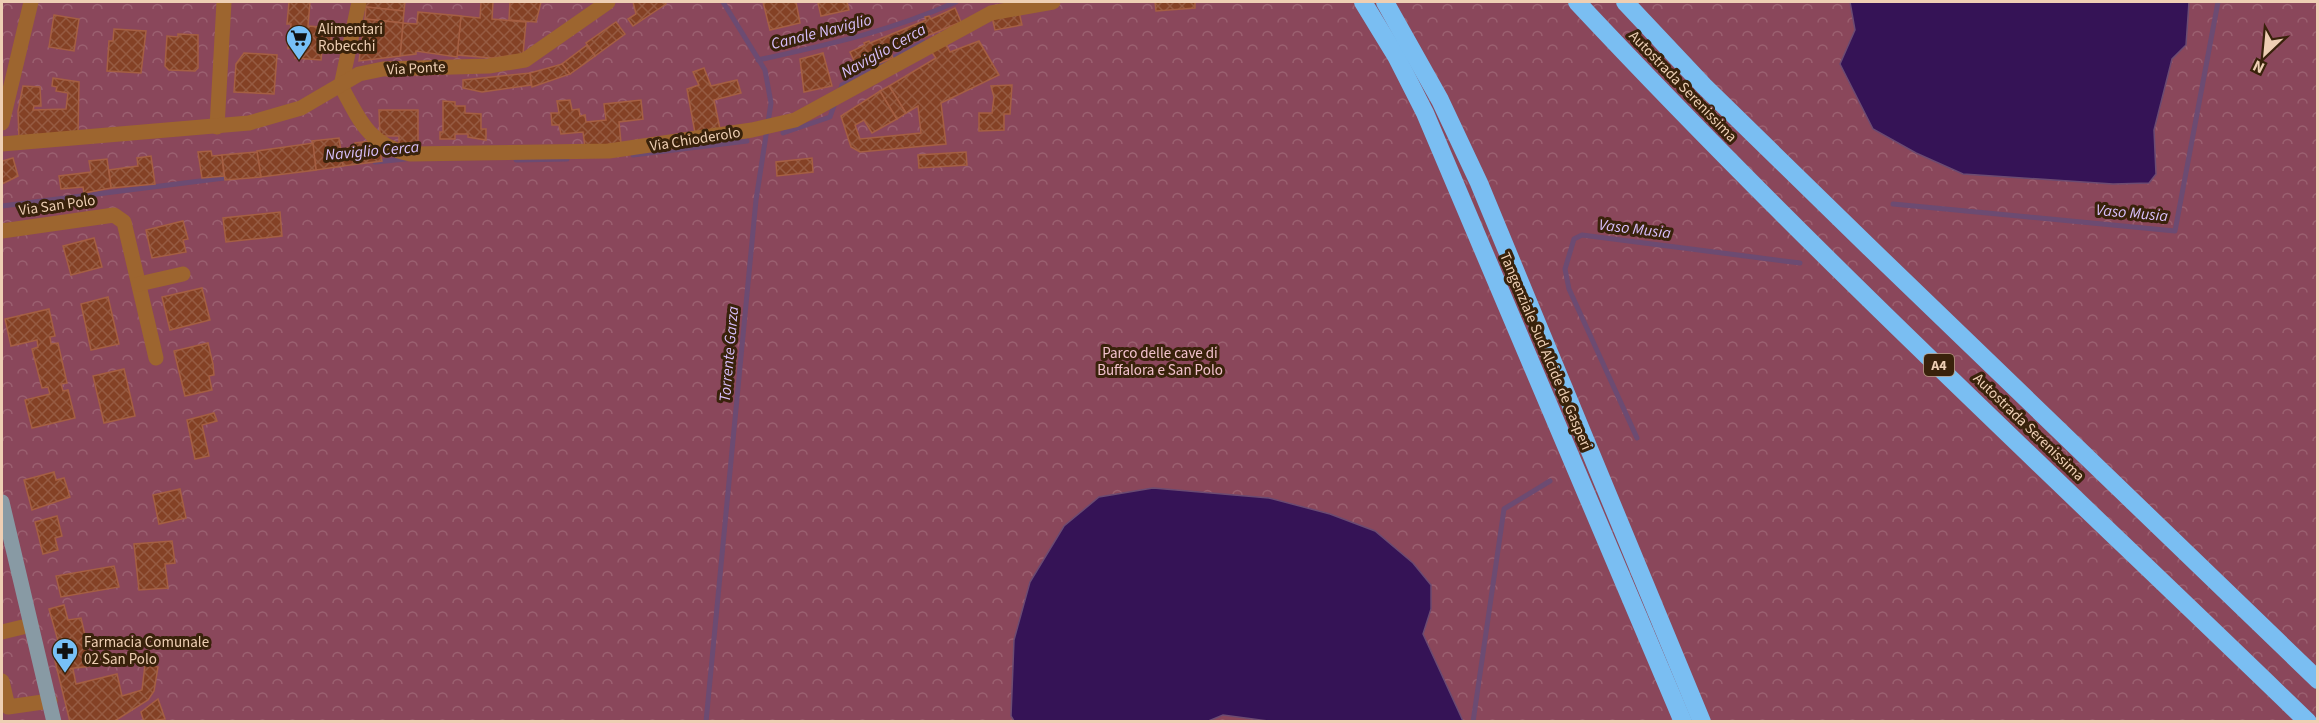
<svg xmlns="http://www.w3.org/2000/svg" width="2319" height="723" font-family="'Source Sans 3',sans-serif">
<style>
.park{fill:url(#park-crowns)}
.water{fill:#351356;stroke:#6c4b72;stroke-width:1.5}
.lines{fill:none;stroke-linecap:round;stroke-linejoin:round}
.stream{stroke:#6c4b72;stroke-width:5}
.building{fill:url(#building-cross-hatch);stroke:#a55f43;stroke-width:1.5}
.minor{stroke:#9d652f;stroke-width:15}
.major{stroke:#889aa4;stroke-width:15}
.highway{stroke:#7abef2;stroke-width:18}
.labels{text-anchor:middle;stroke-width:6;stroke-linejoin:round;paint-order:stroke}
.shield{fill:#39220b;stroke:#b89b81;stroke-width:1.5}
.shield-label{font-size:14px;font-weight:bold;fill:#eecfb4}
.poi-label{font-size:15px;fill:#eecfb4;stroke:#39220b;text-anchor:start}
.street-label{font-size:15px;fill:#eecfb4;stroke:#39220b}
.park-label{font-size:15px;fill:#f2c2cd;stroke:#39220b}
.water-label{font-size:16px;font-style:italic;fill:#d8c0fc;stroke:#39220b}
</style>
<defs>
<pattern id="park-crowns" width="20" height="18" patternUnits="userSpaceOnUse" patternTransform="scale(1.5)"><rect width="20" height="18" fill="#8a475b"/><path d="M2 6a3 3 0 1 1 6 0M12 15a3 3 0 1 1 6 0" fill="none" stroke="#9b6070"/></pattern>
<pattern id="building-cross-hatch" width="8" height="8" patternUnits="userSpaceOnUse" patternTransform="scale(1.5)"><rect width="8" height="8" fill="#844125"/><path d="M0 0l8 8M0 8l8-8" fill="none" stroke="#965b42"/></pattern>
</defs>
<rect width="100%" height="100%" fill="#5e3609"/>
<rect class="park" x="2" y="2" width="2315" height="719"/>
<g class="water">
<polygon points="1850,2 2189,2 2186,45 2172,59 2154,130 2156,174 2149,183 2113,184 1963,174 1916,153 1873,129 1840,64 1855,30"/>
<polygon points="1153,488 1269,498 1330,514 1375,531 1413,563 1431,585 1431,609 1423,634 1463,721 1275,722 1223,715 1206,722 1014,721 1011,716 1014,640 1030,582 1064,526 1099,497"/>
</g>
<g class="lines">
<g class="stream">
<path d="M 758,60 C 830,44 888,32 956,2"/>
<polyline points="840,91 842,85 923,42"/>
<polyline points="783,133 830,117 835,103"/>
<polyline points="633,155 747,141"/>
<polyline points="516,160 567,159"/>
<polyline points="375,162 405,159"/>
<polyline points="1893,204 2175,231 2218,2"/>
<polyline points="2,206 232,177"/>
<polyline points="1637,438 1569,289 1565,269 1574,239 1582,235 1800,263"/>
<polyline points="706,722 756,200 771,103 765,70 723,2"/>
<polyline points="1473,722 1504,509 1550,481"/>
</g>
</g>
<g class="building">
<polygon points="289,2 310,2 308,26 332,28 330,52 322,51 321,60 295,58 296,48 288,48 291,24 287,24"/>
<polygon points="364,2 405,2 404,11 366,7"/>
<polygon points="481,2 493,2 492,19 526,22 523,54 492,58 457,55 461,16 480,18"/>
<polygon points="510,2 541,2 536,22 509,20"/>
<polygon points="633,2 664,2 666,4 633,26 628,19 636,14"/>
<polygon points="763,2 796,2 800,23 770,30"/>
<polygon points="820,2 847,2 849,10 821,16 818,3"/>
<polygon points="1155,2 1202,2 1195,2 1195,8 1156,11"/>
<polygon points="366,7 404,11 403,23 365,19"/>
<polygon points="955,8 961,22 890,51 893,58 872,66 869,60 856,65 850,52 865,45 864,43 869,41 870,43 926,20 925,17 929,16 931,19"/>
<polygon points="418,12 461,16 457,57 416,51 416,54 400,56 403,23 417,24"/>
<polygon points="1019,12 1022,25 995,30 992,17"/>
<polygon points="54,15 79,19 74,51 49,47"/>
<polygon points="365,19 403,23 400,56 359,61"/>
<polygon points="616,22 625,34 595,56 586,43"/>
<polygon points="114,29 146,31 141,73 107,71 109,41 113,41"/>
<polygon points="178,34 198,35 198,68 195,71 169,70 165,66 167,36 178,37"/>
<polygon points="979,41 999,75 941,103 946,144 860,152 851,147 841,116 880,91 897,119 872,133 864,120 855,125 860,139 921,133 918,106 906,113 889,86 936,58 931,51 945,42 950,52"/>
<polygon points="587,45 595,56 570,74 562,64"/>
<polygon points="244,53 277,55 274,94 234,92 236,64"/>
<polygon points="823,53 832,86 804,92 800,59"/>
<polygon points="562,64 570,74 532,87 530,73"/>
<polygon points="704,68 711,86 737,80 741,93 714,100 720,129 695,133 687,89 699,85 693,72"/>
<polygon points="530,73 531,85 482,92 463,88 463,80"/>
<polygon points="53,78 79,82 78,134 19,138 18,111 23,86 40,87 41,106 34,106 33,110 66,109 68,93 56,91 57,87 52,86"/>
<polygon points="1012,85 1010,114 1004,114 1004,130 979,131 979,113 992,113 994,97 991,86"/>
<polygon points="889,86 906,113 897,119 880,91"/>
<polygon points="570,100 572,110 579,109 580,116 585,115 586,122 606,120 604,104 641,100 643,119 619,122 621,143 585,147 583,132 561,134 559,125 552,125 551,113 559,113 557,101"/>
<polygon points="443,101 455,102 455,106 465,106 465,113 481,114 481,129 486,129 486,140 468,137 468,134 455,134 455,139 440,139 440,132 443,132"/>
<polygon points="379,110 418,110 418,145 399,145 399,136 380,136"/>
<polygon points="339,138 343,166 316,170 312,141"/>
<polygon points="370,141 371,147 376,146 380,152 382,161 343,166 341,150 355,146 355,143"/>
<polygon points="313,143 316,170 261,177 257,151"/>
<polygon points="211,151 212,156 222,155 224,176 202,178 198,152"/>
<polygon points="257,152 261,177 225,180 222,155"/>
<polygon points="966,152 967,165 919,168 918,155"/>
<polygon points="151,156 155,184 111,188 109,170 138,166 137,158"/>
<polygon points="13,158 18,176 2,184 2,161"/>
<polygon points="812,158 813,172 777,176 776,162"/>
<polygon points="107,159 111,188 84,193 83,187 61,189 59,176 91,172 89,161"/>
<polygon points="280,212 282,236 226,242 223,218"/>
<polygon points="183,221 188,239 183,240 186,252 152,258 146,230"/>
<polygon points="94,238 102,267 71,275 63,246"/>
<polygon points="202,288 210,320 170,330 162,297"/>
<polygon points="108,297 119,344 91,350 81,304"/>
<polygon points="49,309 55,336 50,337 51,344 58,343 67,383 61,384 63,391 68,390 75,418 32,428 25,400 50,394 48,387 42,388 32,349 38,347 37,340 11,346 5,319"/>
<polygon points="208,343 213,364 214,375 209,376 212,390 185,396 174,351"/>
<polygon points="124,369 135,416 104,423 93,376"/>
<polygon points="214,413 217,421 202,425 209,456 195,459 187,420"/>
<polygon points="54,472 56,480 64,478 70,497 32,510 24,480"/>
<polygon points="180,489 186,518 159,524 153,495"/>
<polygon points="57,516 62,536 55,538 58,550 43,554 35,522"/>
<polygon points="172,541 175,563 165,564 168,588 139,590 134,544"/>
<polygon points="114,566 119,587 61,597 56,576"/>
<polygon points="64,605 68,620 81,618 92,666 66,669 49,609"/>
<polygon points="64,659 66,669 73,669 76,684 117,674 122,696 142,690 145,665 158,667 154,691 148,700 113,722 70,722 55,661"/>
<polygon points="158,699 165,719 144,722 141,712"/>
</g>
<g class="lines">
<g class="minor">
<path d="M 359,2 L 341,86 C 359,120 370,146 410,154 L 609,151 L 752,130 L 795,120 L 991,13 L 1053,2"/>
<polyline points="2,123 31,2"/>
<polyline points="217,127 224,2"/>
<polyline points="2,144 249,123 301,108 359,74 383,69 489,66 525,60 608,2"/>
<polyline points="2,231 114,215 124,222 156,358"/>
<polyline points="139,284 183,274"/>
<polyline points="2,632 31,625"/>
<polyline points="2,681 8,707 50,701"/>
</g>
<polyline class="major" points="2,502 54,722"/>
<g class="highway">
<polyline points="1363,2 1396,56 1425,113 1683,722"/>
<polyline points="1385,2 1440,100 1479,183 1702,722"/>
<path d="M 1577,2 C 1810,251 2062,484 2308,722"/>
<polyline points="1625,2 1704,86 1869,247 2318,680"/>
</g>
</g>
<defs>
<g id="supermarket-pin" transform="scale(1.35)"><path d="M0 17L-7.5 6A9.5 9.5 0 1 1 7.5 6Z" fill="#77c0f7" stroke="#39220b"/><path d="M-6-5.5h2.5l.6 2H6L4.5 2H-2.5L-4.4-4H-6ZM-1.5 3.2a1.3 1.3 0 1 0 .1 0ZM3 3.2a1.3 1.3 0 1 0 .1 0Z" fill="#111"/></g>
<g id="pharmacy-pin" transform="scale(1.35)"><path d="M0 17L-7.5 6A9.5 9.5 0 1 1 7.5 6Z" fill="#77c0f7" stroke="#39220b"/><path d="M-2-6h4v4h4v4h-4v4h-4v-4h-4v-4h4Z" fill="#111"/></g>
</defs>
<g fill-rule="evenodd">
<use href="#supermarket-pin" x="299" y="38"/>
<use href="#pharmacy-pin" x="65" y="651"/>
</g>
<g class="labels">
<rect class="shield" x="1924" y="354" width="30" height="22" rx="4.5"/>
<g class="shield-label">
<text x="1939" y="370">A4</text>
</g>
<g class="poi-label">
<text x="318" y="34">Alimentari<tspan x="318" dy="17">Robecchi</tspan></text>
<text x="84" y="647">Farmacia Comunale<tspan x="84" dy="17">02 San Polo</tspan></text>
</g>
<g class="street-label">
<text transform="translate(416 68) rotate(-3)" y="5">Via Ponte</text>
<text transform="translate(1683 86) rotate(46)" y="5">Autostrada Serenissima</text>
<text transform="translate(695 139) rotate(-9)" y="5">Via Chioderolo</text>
<text transform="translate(57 205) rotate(-8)" y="5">Via San Polo</text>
<text transform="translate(1546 351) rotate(67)" y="5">Tangenziale Sud Alcide de Gasperi</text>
<text transform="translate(2029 427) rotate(44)" y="5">Autostrada Serenissima</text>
</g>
<g class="park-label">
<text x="1160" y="358">Parco delle cave di<tspan x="1160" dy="17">Buffalora e San Polo</tspan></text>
</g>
<g class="water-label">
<text transform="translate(821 31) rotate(-14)" y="6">Canale Naviglio</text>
<text transform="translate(883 50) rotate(-29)" y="6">Naviglio Cerca</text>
<text transform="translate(372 150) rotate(-5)" y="6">Naviglio Cerca</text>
<text transform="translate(2132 212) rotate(5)" y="6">Vaso Musia</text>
<text transform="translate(1635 228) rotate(7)" y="6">Vaso Musia</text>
<text transform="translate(728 354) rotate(-85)" y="6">Torrente Garza</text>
</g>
</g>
<rect width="2319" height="723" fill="none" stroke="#eecfb4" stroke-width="6"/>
<g transform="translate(2265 54) rotate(206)" stroke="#39220b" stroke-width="4.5" paint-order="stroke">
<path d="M0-4.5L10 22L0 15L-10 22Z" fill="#eecfb4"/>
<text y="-9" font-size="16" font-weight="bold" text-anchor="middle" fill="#eecfb4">N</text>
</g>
</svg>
